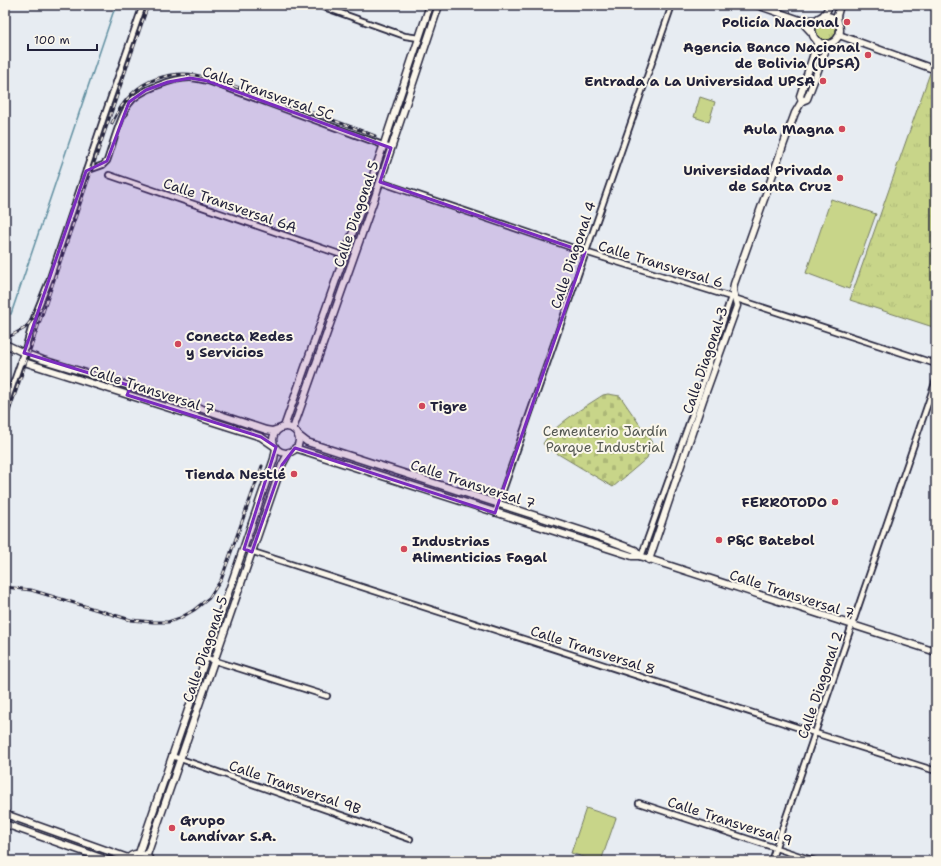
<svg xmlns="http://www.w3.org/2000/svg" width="941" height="866" font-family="'Shantell Sans',sans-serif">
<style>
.grass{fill:url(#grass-tufts);stroke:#757c62}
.cemetery{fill:url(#cemetery-stones);stroke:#757c62}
.garden{fill:#c8d589;stroke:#757c62}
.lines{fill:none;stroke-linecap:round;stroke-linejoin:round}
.stream{stroke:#5f8ea0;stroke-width:1.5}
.street-casing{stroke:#22223b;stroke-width:8}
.secondary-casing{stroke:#22223b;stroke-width:9}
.street{stroke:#fbf7ec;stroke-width:4.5}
.secondary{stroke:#fbf7ec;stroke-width:6}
.rail-casing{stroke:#22223b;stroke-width:3}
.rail{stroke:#fbf7ec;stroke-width:1.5;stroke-dasharray:4.5;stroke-linecap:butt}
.marked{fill:#7b2cbf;fill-opacity:0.2;stroke:#7b2cbf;stroke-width:3;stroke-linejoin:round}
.poi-dot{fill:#d1495b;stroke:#fbf7ec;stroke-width:1.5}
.labels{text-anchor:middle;stroke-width:4;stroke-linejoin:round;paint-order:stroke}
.poi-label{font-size:14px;font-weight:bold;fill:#22223b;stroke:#fbf7ec;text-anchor:end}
.street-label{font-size:14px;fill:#22223b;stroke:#fbf7ec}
.park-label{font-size:14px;fill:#545852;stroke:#fbf7ec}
</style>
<defs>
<pattern id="grass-tufts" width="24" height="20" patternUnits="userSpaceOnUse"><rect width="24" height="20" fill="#c8d589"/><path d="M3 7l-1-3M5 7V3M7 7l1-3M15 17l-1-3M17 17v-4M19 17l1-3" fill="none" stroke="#acb777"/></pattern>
<pattern id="cemetery-stones" width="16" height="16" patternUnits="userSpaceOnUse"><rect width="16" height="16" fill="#c8d589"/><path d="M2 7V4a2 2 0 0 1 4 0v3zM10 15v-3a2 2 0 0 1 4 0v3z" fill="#acb777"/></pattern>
</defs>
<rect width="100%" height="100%" fill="#e7ecf2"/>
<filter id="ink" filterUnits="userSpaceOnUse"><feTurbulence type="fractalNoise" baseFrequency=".025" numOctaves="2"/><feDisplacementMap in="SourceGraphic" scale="8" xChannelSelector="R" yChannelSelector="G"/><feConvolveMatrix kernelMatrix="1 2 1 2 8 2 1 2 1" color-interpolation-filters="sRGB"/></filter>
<g filter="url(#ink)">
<g class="grass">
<circle cx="826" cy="30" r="10"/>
<polygon points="930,73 936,75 936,328 850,300"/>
</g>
<path class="cemetery" d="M 608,394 L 620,396 L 653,444 L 652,448 L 650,448 L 647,458 L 613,487 L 548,448 L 543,444 C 552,426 586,406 603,395 Z"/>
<g class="garden">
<polygon points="700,97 715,102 709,122 694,117"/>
<polygon points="831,199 876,214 849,289 806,273"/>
<polygon points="586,808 616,818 601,861 595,861 571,853"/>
</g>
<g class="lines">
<polyline class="stream" points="11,314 113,13 117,5"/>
<g class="street-casing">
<g id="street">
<polyline points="318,5 405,36 419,38"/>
<path d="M 86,171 L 103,165 L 107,161 C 113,144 119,118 129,104 C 138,90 174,78 190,78 C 196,78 202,80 208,81 L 391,148"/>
<polyline points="109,175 345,256"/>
<polyline points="380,182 585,252 734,298 936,364"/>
<polyline points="24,353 34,318 49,281 104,117 143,5"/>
<polyline points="5,407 21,361"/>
<polyline points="495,513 672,5"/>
<polyline points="244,549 815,733 936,771"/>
<polyline points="641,557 698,398 731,297"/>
<polyline points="206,658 327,696"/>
<polyline points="172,756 410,839"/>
<polyline points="639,803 815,861"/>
<polyline points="771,861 936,380"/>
</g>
</g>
<g class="secondary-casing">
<g id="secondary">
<polyline points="757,5 800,20 817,20"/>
<circle cx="826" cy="30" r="14"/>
<polyline points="821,18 826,12 830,5"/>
<polyline points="800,20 813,34"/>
<polyline points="838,23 837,16 840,5"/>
<polyline points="839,35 936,70"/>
<polyline points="802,101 800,96 818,41"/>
<polyline points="5,344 24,353 43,360 166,397 266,430 272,431 278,429"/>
<polyline points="24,353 21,361 261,437 274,446"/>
<polyline points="284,427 384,144 430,5"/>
<circle cx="286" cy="440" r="13"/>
<polyline points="293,429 376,194 439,5"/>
<polyline points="298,435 307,442 586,532 635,550 640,556"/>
<polyline points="295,448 632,556 640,556 936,652"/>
<polyline points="649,560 703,400 737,306 733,291 734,284 784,143 795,113 802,101 807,99 828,44"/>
<polyline points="5,814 128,858"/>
<polyline points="5,824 110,861"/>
<polyline points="139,853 274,459 276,448"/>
<polyline points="147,855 282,465 289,452"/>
<path d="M 127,861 C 131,851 146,852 151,861"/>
</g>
</g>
<use href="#street" class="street"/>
<use href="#secondary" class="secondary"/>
<g class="rail-casing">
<g id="rail">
<path d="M 112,123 C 121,104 135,86 156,79 C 168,75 183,73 195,75 C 217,79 239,88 260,95 C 299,108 337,121 375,136"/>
<polyline points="5,339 25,328 41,309"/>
<polyline points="5,423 148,5"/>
<polyline points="5,587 31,590 131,620 153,622 168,622 180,618 194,610 209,598 221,580 262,466"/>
</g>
</g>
<use href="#rail" class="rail"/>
</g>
</g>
<path class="marked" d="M 190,78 L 208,81 L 391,148 L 380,182 L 585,252 L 495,513 L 295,448 L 282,465 L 252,552 L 244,549 L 276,447 L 261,437 L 127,395 L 131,386 L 24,353 L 86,171 L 107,161 L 129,102 L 146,90 L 168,82 Z"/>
<g class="poi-dot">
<circle cx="847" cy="22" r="4"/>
<circle cx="868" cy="55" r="4"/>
<circle cx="823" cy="81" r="4"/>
<circle cx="842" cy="129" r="4"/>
<circle cx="840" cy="178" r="4"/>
<circle cx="178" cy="344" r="4"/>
<circle cx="422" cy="406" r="4"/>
<circle cx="294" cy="474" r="4"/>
<circle cx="835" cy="502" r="4"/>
<circle cx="719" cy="540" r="4"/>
<circle cx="404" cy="549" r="4"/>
<circle cx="172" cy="828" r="4"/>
</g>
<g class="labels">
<g class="poi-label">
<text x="839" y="27">Policía Nacional</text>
<text x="860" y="52">Agencia Banco Nacional<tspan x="860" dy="16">de Bolivia (UPSA)</tspan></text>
<text x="815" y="86">Entrada a La Universidad UPSA</text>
<text x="834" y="134">Aula Magna</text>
<text x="832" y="175">Universidad Privada<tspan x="832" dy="16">de Santa Cruz</tspan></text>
<text x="186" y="341" text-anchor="start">Conecta Redes<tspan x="186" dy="16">y Servicios</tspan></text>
<text x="430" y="411" text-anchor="start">Tigre</text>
<text x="286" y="479">Tienda Nestlé</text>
<text x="827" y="507">FERROTODO</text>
<text x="727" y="545" text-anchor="start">P&amp;C Batebol</text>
<text x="412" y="546" text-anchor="start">Industrias<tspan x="412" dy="16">Alimenticias Fagal</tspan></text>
<text x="180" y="825" text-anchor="start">Grupo<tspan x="180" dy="16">Landívar S.A.</tspan></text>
</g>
<g class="street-label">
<text transform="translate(268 93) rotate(19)" y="5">Calle Transversal 5C</text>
<text transform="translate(230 205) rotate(19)" y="5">Calle Transversal 6A</text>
<text transform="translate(356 214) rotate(-71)" y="5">Calle Diagonal 5</text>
<text transform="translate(573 255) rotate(-71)" y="5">Calle Diagonal 4</text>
<text transform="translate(661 264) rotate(17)" y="5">Calle Transversal 6</text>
<text transform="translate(705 360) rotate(-71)" y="5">Calle Diagonal 3</text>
<text transform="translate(152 390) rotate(18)" y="5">Calle Transversal 7</text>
<text transform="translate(473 484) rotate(18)" y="5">Calle Transversal 7</text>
<text transform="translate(792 594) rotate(18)" y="5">Calle Transversal 7</text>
<text transform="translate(205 649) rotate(-71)" y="5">Calle Diagonal 5</text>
<text transform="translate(593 650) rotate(18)" y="5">Calle Transversal 8</text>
<text transform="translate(820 685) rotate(-71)" y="5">Calle Diagonal 2</text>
<text transform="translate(295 787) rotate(19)" y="5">Calle Transversal 9B</text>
<text transform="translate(730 821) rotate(18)" y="5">Calle Transversal 9</text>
</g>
<g class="park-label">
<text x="605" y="436">Cementerio Jardín<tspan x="605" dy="16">Parque Industrial</tspan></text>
</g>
</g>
<rect width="941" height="866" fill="none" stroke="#fbf7ec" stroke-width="20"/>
<rect x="10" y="10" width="921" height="846" fill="none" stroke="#22223b" stroke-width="1.5" filter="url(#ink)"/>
<path d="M28 44v6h69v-6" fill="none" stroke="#22223b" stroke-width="2"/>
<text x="34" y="44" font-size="12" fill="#22223b" stroke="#fbf7ec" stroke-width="3" paint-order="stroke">100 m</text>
</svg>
